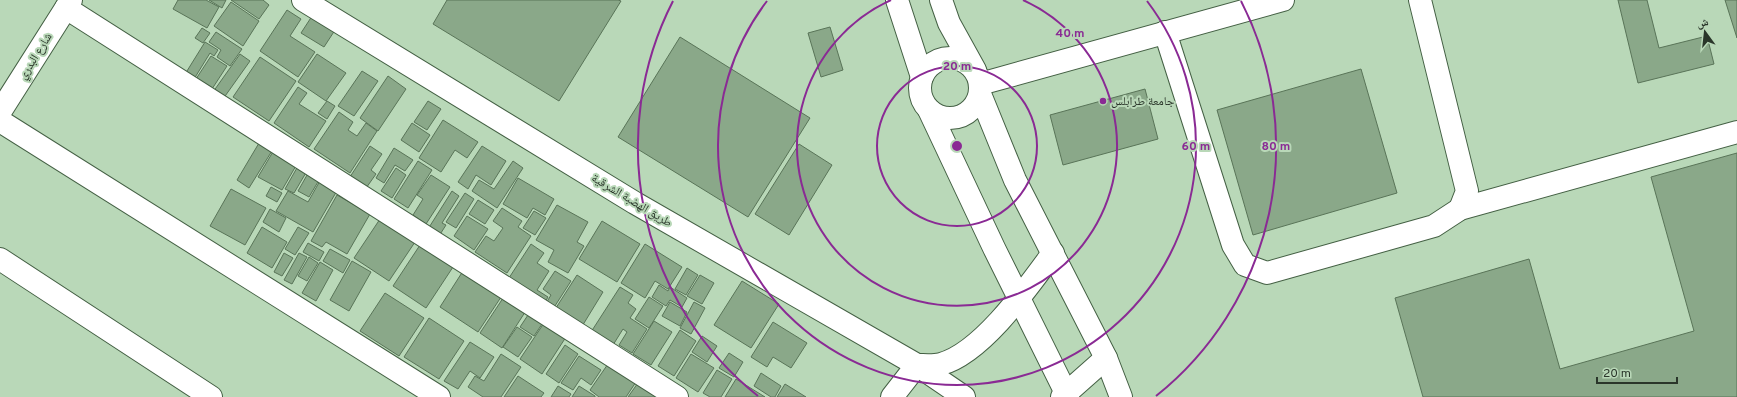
<svg xmlns="http://www.w3.org/2000/svg" width="1737" height="397" font-family="Overpass,'Noto Naskh Arabic',sans-serif">
<style>
.building{fill:#8aa889;stroke:#597458}
.lines{fill:none;stroke-linecap:round;stroke-linejoin:round}
.minor-casing{stroke:#446044;stroke-width:24}
.major-casing{stroke:#446044;stroke-width:24}
.minor{stroke:#fff;stroke-width:22}
.major{stroke:#fff;stroke-width:22}
.ring{fill:none;stroke:#8a2a94;stroke-width:2}
.poi-dot{fill:#8a2a94;stroke:#b9d8b8;stroke-width:1.5}
.labels{text-anchor:middle;stroke-width:4;stroke-linejoin:round;paint-order:stroke}
.street-label{font-size:12px;fill:#2a362a;stroke:#b9d8b8}
.poi-label{font-size:12px;fill:#2a362a;stroke:#b9d8b8;text-anchor:start}
.centre{fill:#8a2a94;stroke:#b9d8b8;stroke-width:2}
.ring-label{font-size:12px;text-anchor:middle;font-weight:bold;fill:#8a2a94;stroke:#b9d8b8;stroke-width:4;stroke-linejoin:round;paint-order:stroke}
</style>
<rect width="100%" height="100%" fill="#b9d8b8"/>
<g class="building">
<polygon points="178,0 206,0 219,7 207,28 173,9"/>
<polygon points="209,0 226,0 222,8"/>
<polygon points="231,0 263,0 269,5 259,19"/>
<polygon points="447,0 618,0 621,1 559,101 433,24"/>
<polygon points="1618,0 1647,0 1659,48 1707,36 1714,64 1638,83"/>
<polygon points="1725,0 1737,0 1737,38"/>
<polygon points="231,2 259,21 243,46 214,26"/>
<polygon points="287,10 301,19 290,36 315,52 298,77 260,51"/>
<polygon points="314,13 337,27 324,47 301,33"/>
<polygon points="830,27 843,70 821,77 808,33"/>
<polygon points="202,28 210,33 203,43 195,38"/>
<polygon points="216,32 242,49 230,66 217,57 221,50 209,42"/>
<polygon points="680,37 810,118 748,217 618,137"/>
<polygon points="205,42 218,50 214,56 210,53 191,84 182,79"/>
<polygon points="240,54 250,61 223,99 213,92"/>
<polygon points="317,54 346,73 326,101 298,82"/>
<polygon points="211,56 227,66 210,92 194,82"/>
<polygon points="260,57 296,81 269,121 233,97"/>
<polygon points="1361,69 1397,193 1253,235 1217,110"/>
<polygon points="362,71 378,81 354,116 338,106"/>
<polygon points="388,76 406,89 378,131 360,118"/>
<polygon points="298,87 307,93 299,104 326,121 309,147 274,123"/>
<polygon points="1145,89 1158,139 1063,165 1050,115"/>
<polygon points="327,101 335,106 327,119 318,113"/>
<polygon points="428,101 441,109 427,130 414,122"/>
<polygon points="339,112 353,122 348,130 357,136 366,123 377,131 350,173 314,149"/>
<polygon points="443,120 478,142 467,158 455,150 441,172 419,158"/>
<polygon points="412,123 430,135 419,152 401,140"/>
<polygon points="262,138 275,146 249,188 237,180"/>
<polygon points="799,144 832,165 789,235 755,214"/>
<polygon points="370,146 382,154 371,170 376,174 364,191 348,180"/>
<polygon points="482,146 506,161 491,185 476,175 468,189 458,182"/>
<polygon points="394,148 413,160 405,171 395,165 384,183 376,178"/>
<polygon points="274,150 297,164 282,190 258,177"/>
<polygon points="1737,153 1737,397 1423,397 1395,298 1529,259 1560,369 1694,331 1651,177"/>
<polygon points="418,161 432,170 408,208 394,199"/>
<polygon points="513,161 523,168 497,208 472,191 479,180 494,189"/>
<polygon points="298,166 307,171 294,193 285,189"/>
<polygon points="311,168 322,175 309,197 298,191"/>
<polygon points="396,168 406,175 392,198 381,191"/>
<polygon points="431,175 450,187 426,224 413,215 423,199 417,195"/>
<polygon points="518,178 554,199 545,215 533,208 527,218 503,204"/>
<polygon points="321,179 338,189 313,232 276,211 288,191 308,202"/>
<polygon points="271,187 282,193 277,202 266,196"/>
<polygon points="231,189 266,208 245,245 210,226"/>
<polygon points="452,191 459,196 442,223 446,225 439,236 428,229"/>
<polygon points="465,193 474,199 456,228 446,222"/>
<polygon points="337,195 370,214 347,254 326,242 322,247 311,241"/>
<polygon points="478,200 494,210 485,224 469,214"/>
<polygon points="557,205 588,222 577,242 584,246 568,273 548,262 554,250 536,240"/>
<polygon points="502,208 522,221 518,227 531,236 507,273 475,252 486,236 494,241 503,228 493,221"/>
<polygon points="270,209 286,218 279,232 263,222"/>
<polygon points="534,211 546,218 535,235 523,228"/>
<polygon points="467,216 488,229 474,250 454,236"/>
<polygon points="380,219 415,242 389,281 354,258"/>
<polygon points="602,221 640,244 617,282 579,259"/>
<polygon points="262,227 287,242 272,268 247,253"/>
<polygon points="298,227 309,233 295,255 285,249"/>
<polygon points="308,243 324,252 319,261 303,252"/>
<polygon points="531,244 544,253 537,263 549,271 537,290 548,297 544,304 507,281"/>
<polygon points="645,244 682,267 668,289 655,281 645,298 621,283"/>
<polygon points="420,245 453,267 426,308 393,286"/>
<polygon points="330,249 350,260 343,273 323,261"/>
<polygon points="284,253 293,258 282,276 274,272"/>
<polygon points="299,253 307,257 292,284 284,280"/>
<polygon points="309,257 318,263 307,281 298,276"/>
<polygon points="352,261 371,272 349,311 330,300"/>
<polygon points="320,262 333,270 316,301 302,293"/>
<polygon points="687,268 698,275 686,295 675,289"/>
<polygon points="463,271 505,291 478,332 440,307"/>
<polygon points="555,271 571,281 553,309 545,305 551,295 543,289"/>
<polygon points="577,275 603,292 581,328 554,311"/>
<polygon points="700,275 714,283 702,304 687,296"/>
<polygon points="742,281 779,304 751,348 714,325"/>
<polygon points="659,285 668,291 670,287 687,298 682,307 670,300 666,306 652,297"/>
<polygon points="620,287 633,295 628,303 636,309 630,318 647,329 632,353 619,345 627,332 623,329 613,345 591,332"/>
<polygon points="507,292 529,306 502,348 480,333"/>
<polygon points="385,293 424,318 399,356 360,331"/>
<polygon points="649,297 663,306 649,328 635,319"/>
<polygon points="670,302 687,312 680,326 662,316"/>
<polygon points="694,302 705,308 691,334 680,328"/>
<polygon points="532,309 546,318 534,336 520,327"/>
<polygon points="429,318 464,341 439,379 404,357"/>
<polygon points="654,321 672,332 651,365 633,354"/>
<polygon points="773,322 807,343 791,368 773,357 767,367 751,357"/>
<polygon points="544,323 566,337 542,374 520,359"/>
<polygon points="517,327 532,337 518,357 503,347"/>
<polygon points="680,330 696,341 674,376 658,366"/>
<polygon points="702,336 717,346 707,362 692,352"/>
<polygon points="470,342 494,357 480,378 470,371 458,389 444,381"/>
<polygon points="565,345 578,354 559,383 546,374"/>
<polygon points="729,353 743,362 734,377 719,368"/>
<polygon points="501,354 521,367 501,397 483,397 468,387 475,376 484,381"/>
<polygon points="691,354 714,368 698,392 676,378"/>
<polygon points="579,356 601,370 591,385 581,378 573,390 561,383"/>
<polygon points="610,361 638,379 626,397 599,397 590,390"/>
<polygon points="717,370 732,379 721,397 710,397 703,393"/>
<polygon points="761,373 781,386 775,397 771,397 754,386"/>
<polygon points="518,376 544,393 541,397 504,397"/>
<polygon points="736,379 765,397 725,397"/>
<polygon points="640,380 661,397 628,397"/>
<polygon points="785,384 806,397 777,397"/>
<polygon points="558,386 571,394 569,397 551,397"/>
<polygon points="579,386 595,396 595,397 572,397"/>
</g>
<g class="lines">
<g class="minor-casing">
<g id="minor">
<polyline points="897,0 922,77"/>
<polyline points="941,0 949,23 975,70"/>
<polyline points="1420,0 1467,191 1460,209"/>
<polyline points="66,8 677,397"/>
<polyline points="1165,32 1233,245 1245,265 1267,273 1434,226 1460,209 1737,132"/>
<circle cx="950" cy="88" r="30"/>
<polyline points="980,84 1283,0"/>
<polyline points="980,94 1015,180 1106,358 1121,397"/>
<polyline points="929,110 994,248 1068,397"/>
<polyline points="0,112 71,0"/>
<polyline points="0,121 439,397"/>
<polyline points="0,259 211,397"/>
<path d="M 892,397 L 917,365 C 924,365 934,366 941,364 C 982,353 1028,287 1053,253"/>
<polyline points="1062,397 1106,358"/>
</g>
</g>
<g class="major-casing">
<polyline id="major" points="303,0 635,203 917,365 964,397"/>
</g>
<use href="#minor" class="minor"/>
<use href="#major" class="major"/>
</g>
<g class="ring">
<circle cx="957" cy="146" r="80"/>
<path d="M1023 0A160 160 0 1 1 891 0"/>
<path d="M1147 1A239 239 0 1 1 767 1"/>
<path d="M758 396A319 319 0 0 1 673 1M1241 1A319 319 0 0 1 1156 396"/>
</g>
<circle class="poi-dot" cx="1103" cy="101" r="4"/>
<g class="labels">
<g class="street-label">
<text transform="translate(35 56) rotate(-58)" y="4">شارع البدري</text>
<text transform="translate(632 200) rotate(31)" y="4">طريق الهضبة الشرقية</text>
</g>
<g class="poi-label">
<text x="1111" y="105">جامعة طرابلس</text>
</g>
</g>
<circle cx="957" cy="146" r="6" class="centre"/>
<g class="ring-label">
<text x="1070" y="37">40 m</text>
<text x="957" y="70">20 m</text>
<text x="1196" y="150">60 m</text>
<text x="1276" y="150">80 m</text>
</g>
<g transform="translate(1705 32) rotate(345)" stroke="#b9d8b8" stroke-width="3" paint-order="stroke">
<path d="M0-3L7 15L0 10L-7 15Z" fill="#2a362a"/>
<text y="-6" font-size="11" font-weight="bold" text-anchor="middle" fill="#2a362a">ش</text>
</g>
<path d="M1597 377v6h80v-6" fill="none" stroke="#2a362a" stroke-width="2"/>
<text x="1603" y="377" font-size="12" fill="#2a362a" stroke="#b9d8b8" stroke-width="3" paint-order="stroke">20 m</text>
</svg>
